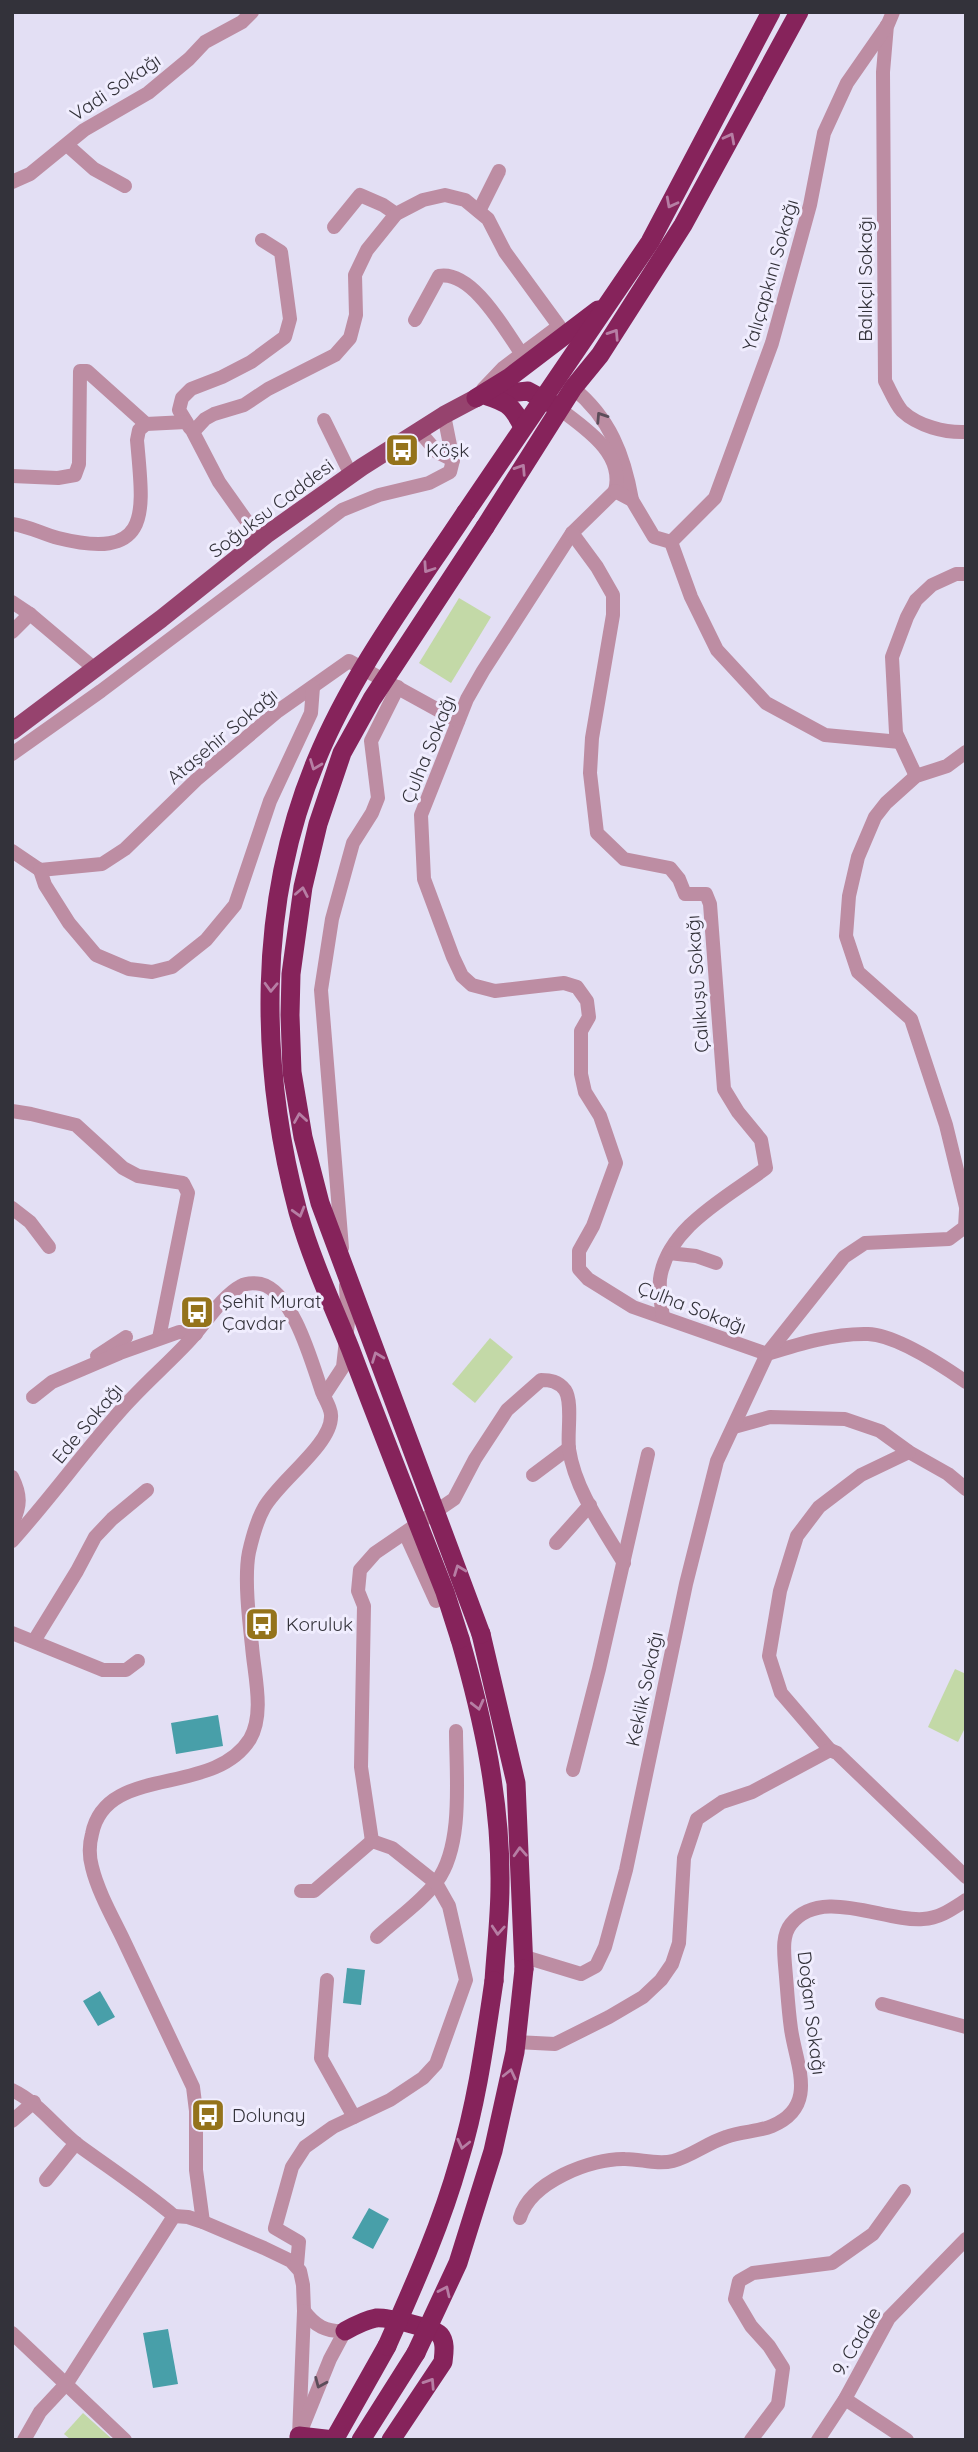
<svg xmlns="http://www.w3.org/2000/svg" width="978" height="2452" font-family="Quicksand,sans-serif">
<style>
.green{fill:#c3d9a7}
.water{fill:#489fa9}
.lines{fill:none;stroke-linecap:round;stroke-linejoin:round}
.minor{stroke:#bd8da3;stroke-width:14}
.major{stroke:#96436e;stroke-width:18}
.highway{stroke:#86235b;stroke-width:19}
.highway-bridge{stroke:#86235b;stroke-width:19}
.oneway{stroke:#b67ea4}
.oneway2{stroke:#5c4d5a}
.labels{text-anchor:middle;stroke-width:6;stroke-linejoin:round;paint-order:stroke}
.street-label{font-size:19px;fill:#33323a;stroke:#f0edfe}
.poi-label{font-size:19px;fill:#33323a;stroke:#f0edfe;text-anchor:start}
</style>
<rect width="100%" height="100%" fill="#e3dff4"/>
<g class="green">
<polygon points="459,598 491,617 451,683 419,663"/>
<polygon points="490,1338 513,1357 475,1403 452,1384"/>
<polygon points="955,1669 966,1674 966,1726 958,1742 928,1727"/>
<polygon points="83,2413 113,2440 71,2440 64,2434"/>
</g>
<g class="water">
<polygon points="218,1715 223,1746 176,1754 171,1723"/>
<polygon points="347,1968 365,1970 361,2005 343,2003"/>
<polygon points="100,1991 115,2017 98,2026 83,2001"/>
<polygon points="369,2208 389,2219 373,2249 352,2238"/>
<polygon points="168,2329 178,2384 153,2388 143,2333"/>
</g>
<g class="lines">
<g class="minor">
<path d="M 887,25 L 883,72 L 885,381 C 890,390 895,403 902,411 C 918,426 945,433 966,432"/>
<polyline points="67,145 94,169 125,186"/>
<polyline points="12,182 30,174 84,130 148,93 189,59 205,42 242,22 252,12"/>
<polyline points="479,211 499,171"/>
<polyline points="334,227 360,195 383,205 396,214"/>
<path d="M 415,320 L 439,276 C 472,270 505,330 521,353"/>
<path d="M 573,388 C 610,418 624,455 632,500"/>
<path d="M 561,410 C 586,429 625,454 615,491"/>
<polyline points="324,420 351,475"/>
<polyline points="190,428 179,410 182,398 191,389 222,377 251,362 285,337 290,319 281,252 262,240"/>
<polyline points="419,431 437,452 453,460"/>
<polyline points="12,476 58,478 75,475 79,464 80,371 87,371 146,424"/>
<polyline points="615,491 572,533 483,671 467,699 421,815 424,879 453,957 462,976 472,985 495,991 564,983 577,987 587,1001 589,1017 581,1031 581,1074 585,1092 600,1116 616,1163 593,1226 579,1251 579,1269 588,1279 633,1307 767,1354"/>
<polyline points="615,491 632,500 654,537 671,542 691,597 717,650 766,703 825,735 900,742"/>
<path d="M 12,524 C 29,526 42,534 58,538 C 154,562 143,511 137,440 L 139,430 L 146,424 L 186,422"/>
<path d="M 572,533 L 597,567 L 613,595 L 613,615 L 592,738 L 590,773 L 597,833 L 624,859 L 670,868 L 679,879 L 685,894 L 706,894 L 710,904 L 724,1089 L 738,1112 L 761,1140 L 766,1168 C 728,1197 667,1227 660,1279 C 659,1292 661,1304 663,1317"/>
<polyline points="260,540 219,482 193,432 205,419 214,414 244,405 268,389 335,355 350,338 356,315 355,275 367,250 396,214 423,200 445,195 465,200 488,219 505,252 559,326 503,368 483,389"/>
<polyline points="671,542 715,498 772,343 810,205 824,133 847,83 888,24 893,12"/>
<polyline points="12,602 30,614 95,669"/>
<polyline points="12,632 30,614"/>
<polyline points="966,752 947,766 916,776 886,803 875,817 858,857 849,896 846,936 858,972 911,1019 946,1125 966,1207"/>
<polyline points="12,754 101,691 342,510 379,495 429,483 450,472 453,460 444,415"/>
<polyline points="916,776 896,733 892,657 907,617 916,600 932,585 956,574 966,574"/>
<polyline points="12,851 40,870 102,864 125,849 196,780 278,711 349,661 458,721"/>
<polyline points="40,870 45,885 69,923 96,955 129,969 152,972 172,967 206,940 235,905 270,801 311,713 313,687"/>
<polyline points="12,1111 31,1114 76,1125 123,1168 138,1176 183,1183 188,1193 159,1338"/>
<polyline points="12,1208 30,1222 49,1247"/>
<polyline points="342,1248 321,990 332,919 353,843 372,813 378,798 371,741 398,687"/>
<polyline points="669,1253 696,1256 716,1263"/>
<path d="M 767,1354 C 799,1344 834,1333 868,1334 C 896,1335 943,1366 966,1382"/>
<polyline points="97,1356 126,1337"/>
<polyline points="324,1396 343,1367 348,1322 346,1286"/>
<polyline points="33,1397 52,1382 120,1353 179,1332 196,1334"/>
<polyline points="734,1427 770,1417 845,1419 880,1431 909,1452 948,1474 966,1489"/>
<polyline points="533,1475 569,1448"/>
<path d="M 12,1477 C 21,1495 21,1506 12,1524"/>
<polyline points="405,1533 436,1601"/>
<path d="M 12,1541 C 48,1501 80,1457 115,1417 C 138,1389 166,1366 190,1340 C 205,1324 222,1296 241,1286 C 246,1283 255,1283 261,1284 C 293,1292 312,1363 322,1392 C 325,1399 332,1410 331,1417 C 331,1445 278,1482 264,1508 C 257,1520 252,1539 249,1552 C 244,1577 249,1620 252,1646 C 254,1674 265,1713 250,1739 C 213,1798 106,1763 92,1834 C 89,1845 89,1856 92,1867 C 98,1892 113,1918 124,1941 C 147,1990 170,2038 193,2087 L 196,2111 L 196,2170 L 203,2222"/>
<polyline points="556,1543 590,1505"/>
<polyline points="12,1633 103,1670 126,1670 138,1661"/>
<polyline points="34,1641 77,1571 95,1537 112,1519 147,1490"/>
<polyline points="830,1750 781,1693 769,1656 780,1591 797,1536 819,1507 861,1475 909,1452"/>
<polyline points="573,1770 599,1669 648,1454"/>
<path d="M 372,1841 L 361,1767 L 364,1606 L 358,1591 L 360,1570 L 375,1553 L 454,1499 L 475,1459 L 507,1410 L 541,1380 C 550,1380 558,1381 565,1390 C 573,1402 567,1433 569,1449 C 575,1490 603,1528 624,1563"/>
<polyline points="301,1891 314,1891 372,1841"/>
<path d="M 377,1937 C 395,1920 423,1901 437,1881 C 464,1845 456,1774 456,1731"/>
<polyline points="525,1957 581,1974 596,1966 605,1947 626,1870 686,1584 717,1461 767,1354 844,1257 865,1243 949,1239 965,1227 966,1210"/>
<polyline points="327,1980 321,2058 354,2117"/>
<polyline points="882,2004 966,2027"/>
<polyline points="516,2042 555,2044 609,2017 643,1997 661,1980 672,1964 679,1943 684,1858 697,1819 722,1802 752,1792 830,1750 837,1753 966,1877"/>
<path d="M 12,2090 C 39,2103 55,2127 78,2145 C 111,2169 143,2190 174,2216"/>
<polyline points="12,2121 34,2102"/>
<polyline points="46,2180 76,2143"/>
<polyline points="174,2216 188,2217 203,2222 264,2248 291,2261 300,2271 303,2285 304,2311 299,2436"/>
<path d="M 520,2218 C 530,2182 591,2158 625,2159 C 641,2159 657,2165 673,2161 C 692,2156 707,2143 726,2137 C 741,2131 758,2132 772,2126 C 819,2106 796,2065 791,2029 C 788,2008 787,1986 785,1965 C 784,1952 782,1935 791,1924 C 821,1886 884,1922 923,1919 C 940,1918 952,1909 966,1900"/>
<polyline points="297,2265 299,2242 275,2228 292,2167 305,2147 333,2127 390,2100 423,2078 436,2064 466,1980 449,1906 436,1883 392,1848 372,1841"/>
<path d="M 304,2311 C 315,2326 326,2332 345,2331"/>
<polyline points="12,2333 125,2440"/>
<polyline points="845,2399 907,2440"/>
<polyline points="303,2426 330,2359 345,2331"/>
<polyline points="24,2440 40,2412 67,2383 174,2216"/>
<polyline points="751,2440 778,2404 783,2368 769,2346 751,2326 735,2299 739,2281 753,2273 832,2263 873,2234 904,2191"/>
<polyline points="818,2440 845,2399 889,2318 966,2239"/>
</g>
<polyline class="major" points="12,731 161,619 266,535 362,467 444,415 476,398"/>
<g class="highway">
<polyline points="487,395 528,391 552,404"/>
<path d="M 487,396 C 509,403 513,407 523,427"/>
<polyline points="476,398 510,377 598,310"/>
<polyline points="466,512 650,242 771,12"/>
<polyline points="485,527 573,388 600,355 683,225 799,12"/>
<polyline points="481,1634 516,1783 524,1969"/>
<path d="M 460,1639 C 483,1719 501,1801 500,1885 C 500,1917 496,1949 494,1981"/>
<path d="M 345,2331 C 354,2326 365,2320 376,2318 C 385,2317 436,2328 440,2335 C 446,2342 444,2353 443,2362 L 391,2440"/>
<polyline points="299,2440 299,2436 334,2440"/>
<polyline points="334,2440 387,2346"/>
<polyline points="361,2440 416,2353"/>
</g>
<g class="highway-bridge">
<polyline points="481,1634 320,1203 303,1137 292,1072 290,1015 291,974 303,887 318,824 342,753 372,699 485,527"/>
<path d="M 460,1639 L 445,1592 C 413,1511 381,1430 350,1348 C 332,1304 311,1258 298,1212 C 259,1065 257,903 316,761 C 353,671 413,592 466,512"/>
<path d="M 387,2346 C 414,2285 441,2225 459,2161 C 477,2102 485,2041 494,1981"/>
<polyline points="416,2353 458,2263 493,2151 515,2052 524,1969"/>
</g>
</g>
<defs><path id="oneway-chevron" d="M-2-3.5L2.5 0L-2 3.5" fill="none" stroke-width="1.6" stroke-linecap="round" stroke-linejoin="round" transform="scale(1.75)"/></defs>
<g class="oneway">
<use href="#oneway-chevron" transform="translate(730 138) rotate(-62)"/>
<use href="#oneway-chevron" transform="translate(671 203) rotate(118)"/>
<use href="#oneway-chevron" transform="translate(614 334) rotate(-57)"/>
<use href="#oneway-chevron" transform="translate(521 469) rotate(-57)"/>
<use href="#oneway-chevron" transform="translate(428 568) rotate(124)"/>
<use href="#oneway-chevron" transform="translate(315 765) rotate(111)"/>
<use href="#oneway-chevron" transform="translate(302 892) rotate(-79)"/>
<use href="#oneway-chevron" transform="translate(271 987) rotate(92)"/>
<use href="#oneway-chevron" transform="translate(300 1118) rotate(-99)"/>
<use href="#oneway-chevron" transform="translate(299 1212) rotate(74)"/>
<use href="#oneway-chevron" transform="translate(377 1357) rotate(-111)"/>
<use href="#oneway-chevron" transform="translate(459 1570) rotate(-111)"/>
<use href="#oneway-chevron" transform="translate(478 1705) rotate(76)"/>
<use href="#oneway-chevron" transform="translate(520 1852) rotate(-93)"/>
<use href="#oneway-chevron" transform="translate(498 1930) rotate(94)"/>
<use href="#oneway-chevron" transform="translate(510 2074) rotate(-77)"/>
<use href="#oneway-chevron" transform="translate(463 2144) rotate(103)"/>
<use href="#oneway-chevron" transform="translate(445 2291) rotate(-65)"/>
<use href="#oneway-chevron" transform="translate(430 2383) rotate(-57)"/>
</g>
<g class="oneway2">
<use href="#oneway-chevron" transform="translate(601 417) rotate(-123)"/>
<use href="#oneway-chevron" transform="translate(320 2383) rotate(113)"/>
</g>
<defs>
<g id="bus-square" transform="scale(1.75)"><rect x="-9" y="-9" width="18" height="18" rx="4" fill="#94731b" stroke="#f0edfe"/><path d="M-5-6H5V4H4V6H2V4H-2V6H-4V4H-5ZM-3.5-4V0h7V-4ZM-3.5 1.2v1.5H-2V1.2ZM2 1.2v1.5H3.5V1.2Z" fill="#fff"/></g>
</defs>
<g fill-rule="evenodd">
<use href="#bus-square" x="402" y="450"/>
<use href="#bus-square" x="197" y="1312"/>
<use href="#bus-square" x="262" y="1624"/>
<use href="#bus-square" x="208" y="2115"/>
</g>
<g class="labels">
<g class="street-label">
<text transform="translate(115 87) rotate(-34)" y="7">Vadi Sokağı</text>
<text transform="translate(770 275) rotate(-74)" y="7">Yalıçapkını Sokağı</text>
<text transform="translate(865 279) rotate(-90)" y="7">Balıkçıl Sokağı</text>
<text transform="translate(271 508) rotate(-37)" y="7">Soğuksu Caddesi</text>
<text transform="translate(222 736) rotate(-40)" y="7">Ataşehir Sokağı</text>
<text transform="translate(428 749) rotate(-68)" y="7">Çulha Sokağı</text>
<text transform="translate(697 984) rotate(-94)" y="7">Çalıkuşu Sokağı</text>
<text transform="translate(692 1307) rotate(21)" y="7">Çulha Sokağı</text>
<text transform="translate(87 1423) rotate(-50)" y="7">Ede Sokağı</text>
<text transform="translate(644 1689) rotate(-78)" y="7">Keklik Sokağı</text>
<text transform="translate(812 2013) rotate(83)" y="7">Doğan Sokağı</text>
<text transform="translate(856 2341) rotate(-59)" y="7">9. Cadde</text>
</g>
<g class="poi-label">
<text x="426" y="457">Köşk</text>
<text x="222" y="1308">Şehit Murat<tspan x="222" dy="22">Çavdar</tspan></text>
<text x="286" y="1631">Koruluk</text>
<text x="232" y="2122">Dolunay</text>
</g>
</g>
<rect width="978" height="2452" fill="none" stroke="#33323a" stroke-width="28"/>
</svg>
